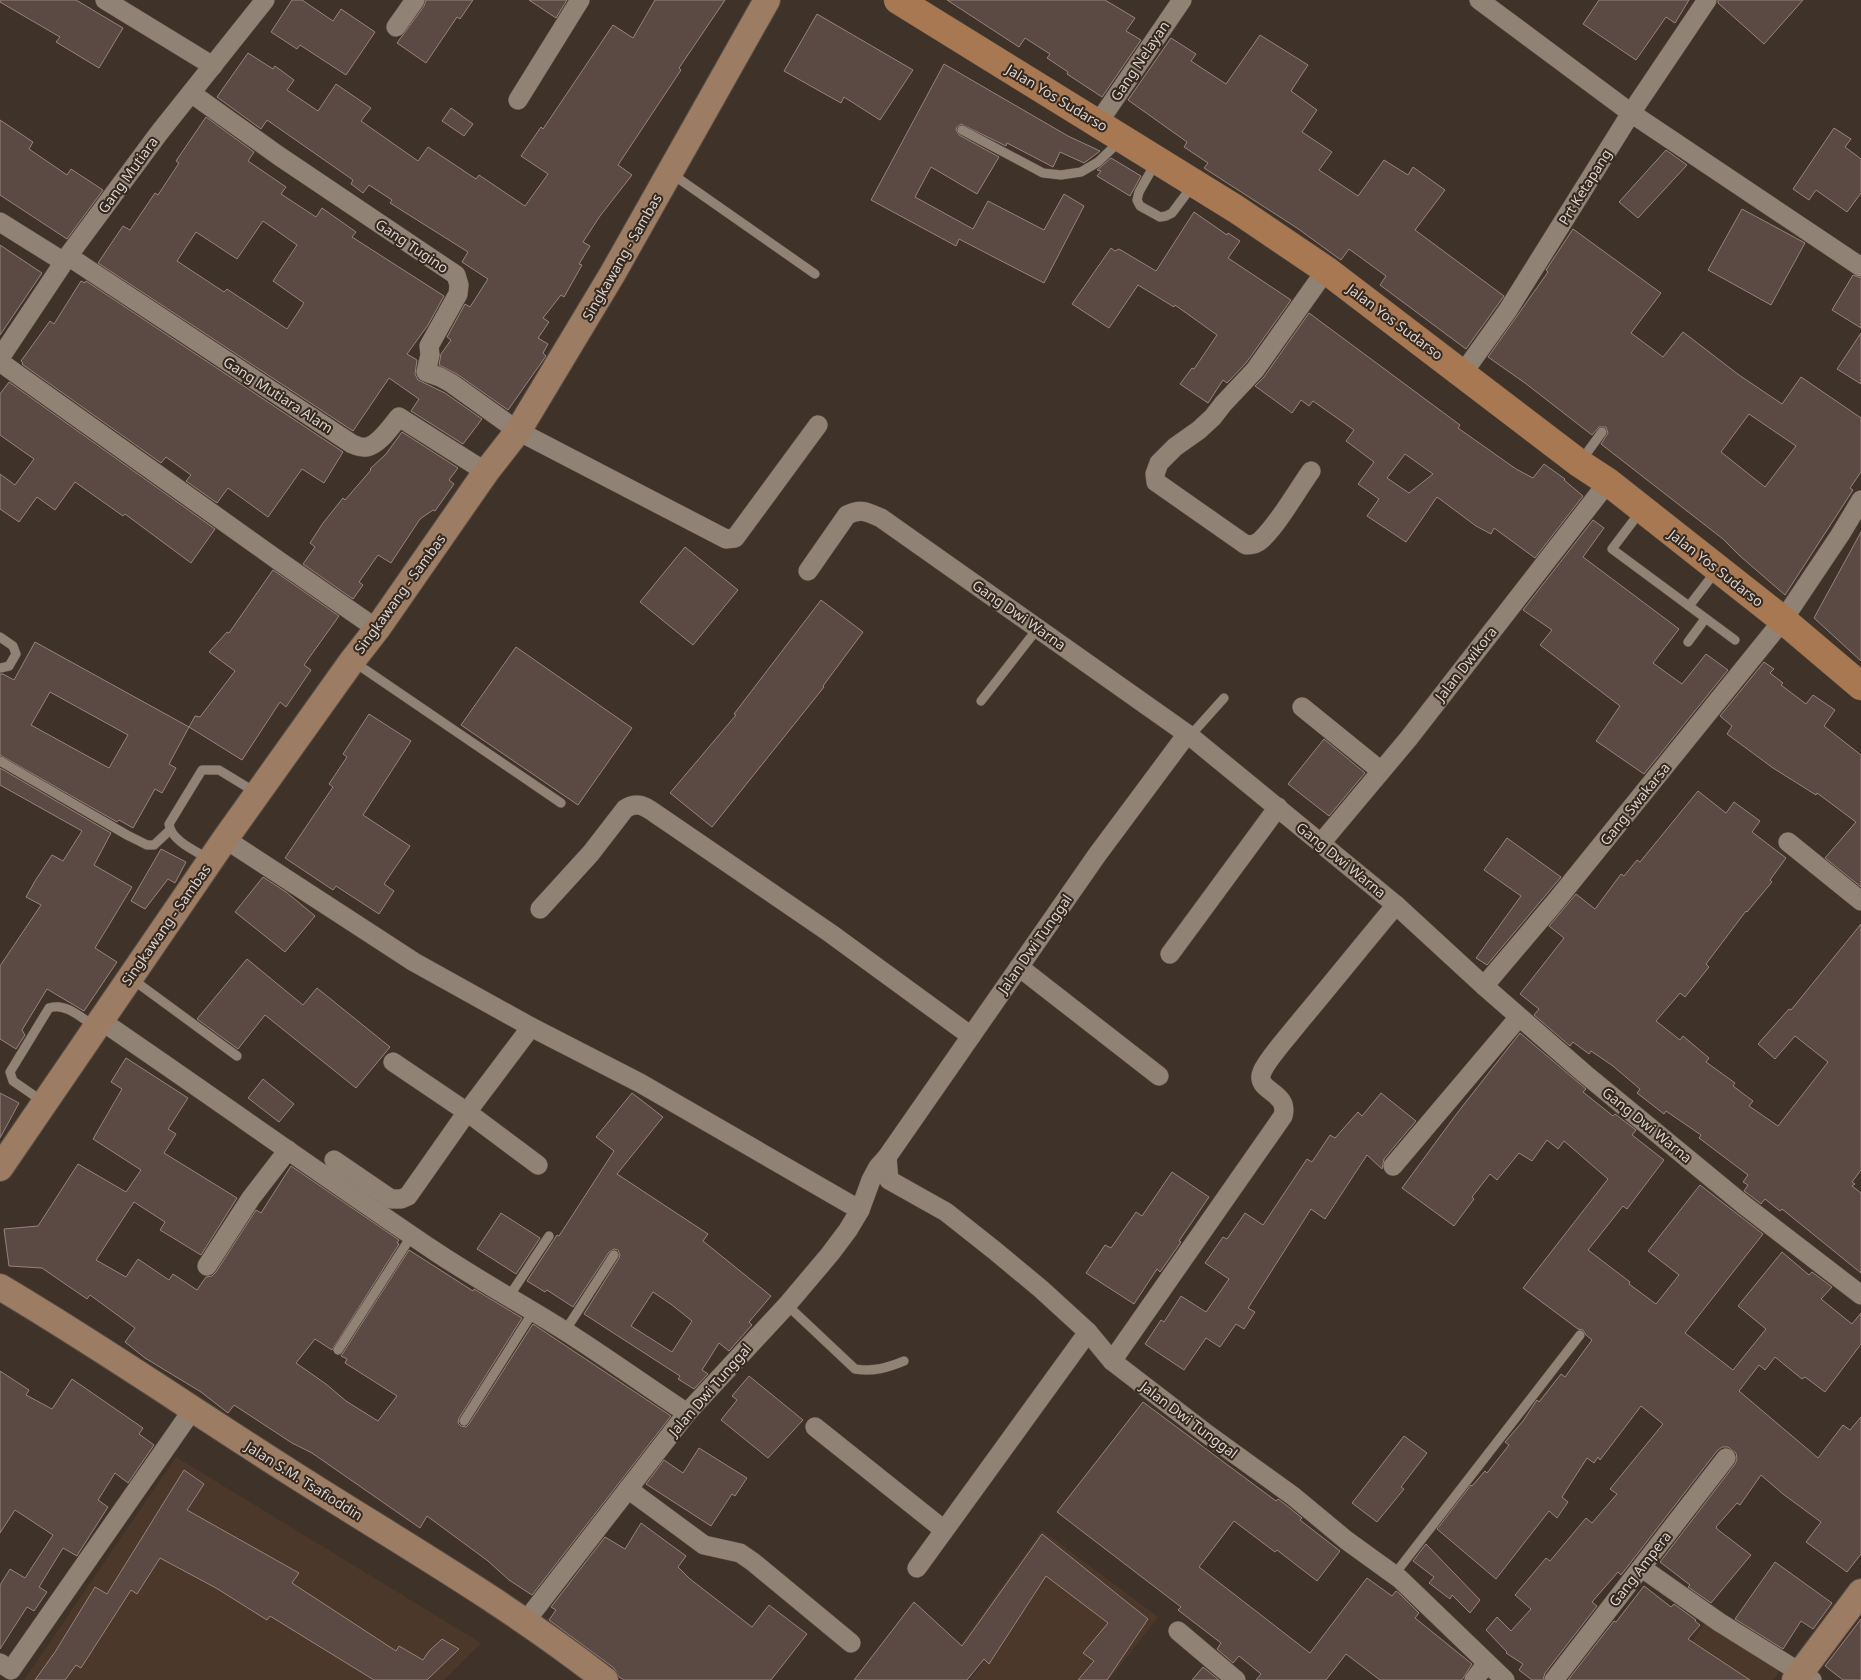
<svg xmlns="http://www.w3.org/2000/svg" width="1861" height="1680" font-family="'Noto Sans',sans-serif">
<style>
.built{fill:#4b382a}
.building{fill:#5b4a43;stroke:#96837c;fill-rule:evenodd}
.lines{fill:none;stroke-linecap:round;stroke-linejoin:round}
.lane-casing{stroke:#5a4e45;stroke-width:10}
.street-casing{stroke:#5a4e45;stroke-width:20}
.secondary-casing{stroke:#5a4e45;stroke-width:28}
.primary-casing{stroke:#5a4e45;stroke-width:29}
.lane{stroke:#918276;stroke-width:9}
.street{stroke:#918276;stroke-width:19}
.secondary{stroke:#9c7d64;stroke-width:26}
.primary{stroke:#a87852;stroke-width:28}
.labels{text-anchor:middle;stroke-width:4;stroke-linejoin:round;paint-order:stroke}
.street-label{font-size:14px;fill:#ded5cf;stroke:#35281e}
</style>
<rect width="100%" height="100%" fill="#3f3228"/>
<g class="built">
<polygon points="176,1457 481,1643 444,1680 24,1680"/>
<polygon points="1042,1530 1158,1617 1109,1680 970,1680 982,1664 961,1644"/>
<polygon points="1705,1623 1780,1671 1773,1680 1664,1680"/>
</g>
<g class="building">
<polygon points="0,0 76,0 123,28 99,68 56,42 60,37 0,2"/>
<polygon points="292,0 302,0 333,21 341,9 375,32 346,75 300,45 297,49 271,32"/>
<polygon points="426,0 473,0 460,19 457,17 426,63 397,43 424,6"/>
<polygon points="529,0 567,0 556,18"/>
<polygon points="655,0 725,0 679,68 681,70 618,165 632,175 600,216 583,242 590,246 579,264 582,265 564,297 561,295 543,318 549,322 538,338 548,344 543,353 546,356 508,410 457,374 439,365 441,354 451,340 447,337 465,304 470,307 488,279 462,262 468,252 390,203 392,200 369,185 363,193 351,184 353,180 267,120 261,129 217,97 248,53 273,69 275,66 294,80 287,90 318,111 336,84 371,108 361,121 418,161 428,147 476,179 479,175 525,206 548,174 521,156 541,127 543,129 613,25 633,38"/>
<polygon points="947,0 1105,0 1135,18 1126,31 1141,40 1102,97 1067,74 1068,72 1047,58 1050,54 1025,38 1019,47"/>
<polygon points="1599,0 1689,0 1675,23 1666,17 1636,60 1583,24"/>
<polygon points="1718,0 1803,0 1764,44 1718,3"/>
<polygon points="817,14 913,70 880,120 844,97 841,103 784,71"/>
<polygon points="1260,35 1308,65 1291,91 1317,110 1302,132 1332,152 1319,170 1358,196 1384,160 1408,175 1413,167 1445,190 1415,230 1504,296 1466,349 1380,285 1386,276 1349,249 1341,260 1297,228 1204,168 1208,163 1184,147 1187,142 1128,100 1171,38 1196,54 1191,61 1226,84"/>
<polygon points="944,64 1068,136 1100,151 1084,163 1060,152 1053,167 1007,143 1006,146 961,124 957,127 956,130 959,135 999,157 977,194 931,167 915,197 973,229 988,201 1044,230 1064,194 1084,206 1044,283 959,239 956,246 871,200"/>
<polygon points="451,108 473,124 464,136 442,121"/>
<path d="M 206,117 L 254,152 L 248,161 L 286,187 L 281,194 L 316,217 L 322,208 L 356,232 L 352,237 L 444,296 L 428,325 L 407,354 L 417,360 L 415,374 L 418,380 L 445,393 L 482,419 L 463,444 L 411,411 L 419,399 L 389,378 L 353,431 L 98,263 L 123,226 L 130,230 L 155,193 L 158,195 L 179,163 L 176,161 ZM 263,221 L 297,245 L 273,281 L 304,303 L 287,329 L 227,289 L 224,292 L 177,261 L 196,232 L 237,259 Z"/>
<polygon points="0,120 33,142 29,149 67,175 71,169 103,190 67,239 0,195"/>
<polygon points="1834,128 1851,139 1845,147 1861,159 1861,193 1847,212 1816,190 1809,200 1793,189"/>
<polygon points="1666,150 1687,165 1638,218 1619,202"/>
<polygon points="1111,158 1141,176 1130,196 1097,176 1101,171 1097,170"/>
<polygon points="1742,209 1805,243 1771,305 1708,270"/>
<polygon points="1194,212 1227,235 1228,233 1240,241 1228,258 1291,300 1246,363 1227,383 1223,380 1208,403 1180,384 1192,368 1194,369 1217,335 1175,305 1174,307 1138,285 1109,328 1072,304 1111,248 1115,251 1119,249 1156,271"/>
<path d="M 1573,229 L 1661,293 L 1631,333 L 1663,357 L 1683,332 L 1739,375 L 1782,404 L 1801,377 L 1861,418 L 1861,472 L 1850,488 L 1853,490 L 1785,595 L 1740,556 L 1723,539 L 1601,444 L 1608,433 L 1606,427 L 1599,427 L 1592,435 L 1525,383 L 1488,357 L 1548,272 L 1546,270 ZM 1749,414 L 1796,446 L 1765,487 L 1721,452 Z"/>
<polygon points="0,245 42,273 0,335"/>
<polygon points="1853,275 1861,278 1861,328 1832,310"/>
<polygon points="81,281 85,283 86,281 343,452 324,483 302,469 268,517 228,488 217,503 186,481 191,475 166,457 161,463 22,364 23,363 21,361 50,321 54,324"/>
<path d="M 1309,313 L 1460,425 L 1458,428 L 1516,469 L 1533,478 L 1544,464 L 1565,479 L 1564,480 L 1583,496 L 1535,558 L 1494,528 L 1491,534 L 1476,526 L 1437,497 L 1406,542 L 1367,516 L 1379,499 L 1358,484 L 1374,462 L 1346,441 L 1354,430 L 1313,401 L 1309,406 L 1301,400 L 1292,413 L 1255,386 L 1264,377 ZM 1405,454 L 1433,474 L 1409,493 L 1387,478 Z"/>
<polygon points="1861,333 1861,384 1837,369"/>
<polygon points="9,382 215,529 191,563 125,514 123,516 75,482 55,510 37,497 19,522 0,509 0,474 15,485 34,459 0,435 0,394"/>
<polygon points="402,432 458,468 449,480 454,484 435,511 433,510 420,519 391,563 378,555 359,582 363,585 353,599 303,564 315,547 310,543 323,523 343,498 345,500 371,470 370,469 386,454"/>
<polygon points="1593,520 1604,528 1583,557 1679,629 1653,663 1682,684 1706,654 1728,670 1644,774 1596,741 1620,706 1540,645 1552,630 1523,610"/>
<polygon points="1861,532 1861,661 1814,618"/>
<polygon points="685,547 738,590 693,645 640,602"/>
<polygon points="273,570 339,616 304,665 311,670 286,707 280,702 242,760 189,727 195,716 200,717 235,671 209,652 227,632 229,633"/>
<polygon points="821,600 863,632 823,686 824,687 712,827 670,793 736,715 734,714"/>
<path d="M 35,642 L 189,727 L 169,764 L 176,768 L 162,793 L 155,789 L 133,828 L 119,820 L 117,822 L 0,755 L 0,674 L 3,674 L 14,680 ZM 50,692 L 128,735 L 109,768 L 31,725 Z"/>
<polygon points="516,647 632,728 578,805 461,725"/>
<polygon points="1764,662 1774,669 1770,673 1783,683 1781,685 1806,704 1813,695 1835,710 1824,726 1861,755 1861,887 1825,858 1856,822 1817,793 1816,795 1773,768 1727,734 1732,726 1720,716"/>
<polygon points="369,714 411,741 363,815 410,846 384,884 394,891 379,914 336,886 333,890 285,858 333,787 329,784 347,757 343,754"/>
<polygon points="1324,739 1365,773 1329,816 1288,784"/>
<polygon points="0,768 111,833 94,865 132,887 95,948 117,962 84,1011 47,989 22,1030 25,1035 16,1049 0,1039 0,966 41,905 26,897 35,881 52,855 63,861 82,831 0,785"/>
<polygon points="1698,791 1726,813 1734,802 1760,821 1752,832 1786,858 1770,880 1772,882 1747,912 1746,911 1706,964 1709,967 1685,997 1680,993 1656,1021 1680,1040 1683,1036 1709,1058 1706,1062 1735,1083 1733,1086 1753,1101 1749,1106 1778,1126 1828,1062 1795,1036 1775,1059 1758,1044 1789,1009 1791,1010 1861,924 1861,1170 1852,1182 1855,1184 1852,1186 1861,1193 1861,1273 1782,1209 1780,1211 1765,1199 1761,1204 1751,1196 1744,1191 1748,1185 1743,1182 1748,1175 1699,1138 1701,1135 1666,1111 1664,1114 1637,1093 1640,1089 1613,1066 1591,1051 1589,1054 1573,1042 1570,1046 1534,1015 1539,1009 1520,994 1564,938 1549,926 1576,894 1595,909 1621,874 1624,876 1637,860 1640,862"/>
<polygon points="1507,838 1561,877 1487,965 1476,958 1521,896 1484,870"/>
<polygon points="161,849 186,862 175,883 168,879 145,909 131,901"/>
<polygon points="263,877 286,892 315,916 285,952 235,912"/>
<polygon points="247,959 303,1005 317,988 390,1047 356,1088 265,1015 238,1049 197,1019"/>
<polygon points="1520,1033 1586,1089 1583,1092 1613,1116 1615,1114 1636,1130 1632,1135 1664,1160 1627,1209 1623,1206 1588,1250 1630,1282 1629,1284 1656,1304 1679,1275 1648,1251 1700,1185 1763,1234 1685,1333 1733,1370 1766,1329 1738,1306 1782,1252 1809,1275 1812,1272 1832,1287 1821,1299 1852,1324 1861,1313 1861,1344 1825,1392 1805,1377 1802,1379 1775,1357 1765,1370 1759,1365 1739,1391 1818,1458 1843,1425 1850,1430 1861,1417 1861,1554 1847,1572 1806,1542 1821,1522 1783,1494 1761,1475 1740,1505 1737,1503 1716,1527 1717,1529 1751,1555 1711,1603 1688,1587 1690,1585 1660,1562 1735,1464 1737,1459 1736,1453 1728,1447 1722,1447 1717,1451 1621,1575 1618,1572 1592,1602 1597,1606 1545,1673 1543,1680 1532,1680 1519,1670 1523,1664 1506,1653 1507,1652 1486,1630 1497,1617 1511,1631 1531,1609 1515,1595 1546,1558 1550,1561 1586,1518 1592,1523 1617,1494 1610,1489 1663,1424 1641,1406 1600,1460 1598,1457 1594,1463 1587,1458 1562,1497 1568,1502 1557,1518 1549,1511 1496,1579 1437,1529 1471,1485 1472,1486 1485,1471 1487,1473 1509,1445 1505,1442 1523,1421 1537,1400 1539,1402 1561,1374 1565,1377 1592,1340 1586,1335 1583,1330 1578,1329 1523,1288 1608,1179 1564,1141 1558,1149 1547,1140 1532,1161 1519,1153 1497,1180 1490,1174 1472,1197 1474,1199 1454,1226 1402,1188 1458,1112"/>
<polygon points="126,1058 188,1098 168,1129 176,1134 164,1153 237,1198 201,1255 160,1230 165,1222 134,1202 96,1260 126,1277 138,1259 169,1280 173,1274 197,1290 206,1277 212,1276 216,1272 256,1210 261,1213 291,1166 399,1240 397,1243 399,1244 332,1350 315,1339 296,1363 326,1384 346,1401 378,1421 397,1396 345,1363 347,1359 341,1356 409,1250 473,1291 474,1289 522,1318 459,1418 458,1423 461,1426 466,1427 469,1424 533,1324 671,1416 532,1595 509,1580 488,1561 427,1516 420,1528 312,1453 292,1443 234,1405 228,1413 201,1392 145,1358 125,1342 135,1328 90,1295 87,1299 42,1268 9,1266 4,1229 38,1226 78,1164 126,1192 141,1170 93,1139 122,1089 111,1082"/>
<polygon points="263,1079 294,1104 279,1122 248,1098"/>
<polygon points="0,1093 19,1103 0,1138"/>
<path d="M 632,1093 L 663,1117 L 617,1174 L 708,1234 L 703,1241 L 771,1296 L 749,1322 L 752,1325 L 729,1351 L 719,1343 L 702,1370 L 708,1374 L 694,1389 L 678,1379 L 680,1376 L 584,1314 L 619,1258 L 620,1255 L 618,1250 L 614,1249 L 609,1252 L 573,1307 L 547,1290 L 545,1292 L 527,1281 L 557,1235 L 559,1236 L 614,1151 L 596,1137 ZM 653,1292 L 672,1305 L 692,1321 L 672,1352 L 631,1326 Z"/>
<polygon points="1381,1093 1416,1121 1384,1159 1382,1169 1367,1155 1325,1219 1311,1209 1248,1308 1255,1312 1244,1329 1236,1324 1220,1347 1206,1338 1184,1370 1145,1344 1161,1320 1164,1322 1181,1296 1206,1312 1229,1279 1205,1263 1223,1237 1227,1239 1245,1213 1263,1225 1307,1159 1312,1162 1330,1135 1335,1138 1358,1112 1362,1116"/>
<polygon points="1172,1172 1209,1197 1179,1241 1181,1242 1160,1272 1157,1269 1134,1304 1086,1273 1105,1245 1111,1248 1136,1212 1142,1216"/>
<polygon points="501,1213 540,1238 516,1274 477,1249"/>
<polygon points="0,1371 29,1390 26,1395 52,1409 72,1379 143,1428 139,1434 154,1445 128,1483 115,1473 98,1500 108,1507 78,1554 77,1556 63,1548 39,1587 47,1592 34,1611 27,1607 0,1649 0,1585 10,1569 25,1578 53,1535 15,1510 0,1533"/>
<polygon points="749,1376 803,1420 768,1458 721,1420 737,1400 732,1396"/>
<polygon points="1143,1402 1276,1501 1278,1499 1286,1505 1302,1518 1300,1520 1340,1551 1317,1581 1277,1550 1275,1552 1234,1521 1199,1567 1310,1653 1367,1578 1392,1596 1396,1591 1400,1594 1419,1613 1415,1618 1472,1664 1462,1680 1380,1680 1346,1654 1326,1680 1256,1680 1261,1674 1239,1656 1233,1663 1217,1649 1221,1643 1178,1610 1181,1607 1057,1512"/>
<polygon points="1404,1436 1427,1453 1401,1487 1404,1489 1377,1522 1352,1503"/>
<polygon points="699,1448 747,1478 735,1496 732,1494 711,1526 646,1484 664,1460 683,1473"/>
<polygon points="184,1470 204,1484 187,1510 299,1573 292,1583 396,1651 399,1646 423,1660 429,1651 442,1639 459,1649 427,1680 374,1680 270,1616 267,1620 216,1588 160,1558 137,1594 131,1590 81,1668 76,1665 65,1680 35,1680 55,1652 95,1587 107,1594"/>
<polygon points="641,1523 686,1556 678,1567 690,1579 752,1627 769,1605 807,1634 771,1680 624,1680 619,1677 614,1668 549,1620 556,1610 551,1607 605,1537 625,1549"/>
<polygon points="1042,1534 1148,1619 1107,1680 1078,1680 1094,1661 1083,1653 1108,1623 1046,1576 989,1664 984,1659 967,1680 854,1680 914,1602 962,1646"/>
<polygon points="1426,1544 1480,1600 1470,1613 1452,1595 1450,1599 1429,1583 1434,1577 1413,1561"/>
<polygon points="1775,1562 1832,1603 1813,1629 1801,1621 1783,1649 1735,1619"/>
<polygon points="1644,1586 1671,1607 1674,1604 1696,1620 1695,1621 1700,1625 1688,1639 1750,1680 1568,1680 1614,1621 1616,1622"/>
<polygon points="1861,1619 1861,1680 1843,1680 1825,1666"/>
<polygon points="1203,1667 1219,1680 1192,1680"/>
</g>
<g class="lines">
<g class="lane-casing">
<g id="lane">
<polyline points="962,130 1043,173 1061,175 1081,172 1098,162 1120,141"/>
<polyline points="1156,162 1139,192 1137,200 1140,206 1160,217 1166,216 1172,213 1193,185"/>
<polyline points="672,174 815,274"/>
<polyline points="1581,461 1602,432"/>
<polyline points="1640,512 1612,549 1735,640"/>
<polyline points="1689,606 1716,571"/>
<polyline points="0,637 13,646 16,654 9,666 0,668"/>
<polyline points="1688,642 1705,619"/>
<polyline points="354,662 561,803"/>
<polyline points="981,701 1038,628"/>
<polyline points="1190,736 1224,698"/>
<polyline points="0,761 127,835 147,845 154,845 170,830"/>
<path d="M 209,859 C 196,851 171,841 169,824 L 202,770 L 219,770 L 255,792"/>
<polyline points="132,979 237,1056"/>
<path d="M 42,1101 L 13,1081 L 10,1072 L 49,1008 C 65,1002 82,1018 95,1027"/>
<polyline points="508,1298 549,1236"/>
<path d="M 787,1305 L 855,1369 C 873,1372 887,1368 904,1361"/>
<polyline points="565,1331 614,1255"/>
<polyline points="338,1350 412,1235"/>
<polyline points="464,1421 533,1312"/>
<polyline points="1394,1575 1580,1335"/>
</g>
</g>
<g class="street-casing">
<g id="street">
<polyline points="105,0 213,66"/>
<polyline points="1479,0 1631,113 1861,267"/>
<polyline points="396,27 415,0"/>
<polyline points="191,93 279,156 456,275 459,285 458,294 429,346 430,355 426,372 440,377 451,383 518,431 726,539 735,538 818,425"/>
<polyline points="518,100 580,0"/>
<polyline points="1098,123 1182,0"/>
<polyline points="0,222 64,262"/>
<path d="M 68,256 L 352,444 C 357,446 362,448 367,447 C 380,444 391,426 399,417 L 486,472"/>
<polyline points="0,358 68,256 159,133 265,0"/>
<polyline points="0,362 279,561 377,629"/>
<polyline points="1463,373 1508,310 1631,113 1707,0"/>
<path d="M 1311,471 C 1296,492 1279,523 1261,540 C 1257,544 1252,545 1246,545 L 1156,482 L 1155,474 L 1159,463 L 1175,447 L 1199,430 L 1213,417 L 1223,404 L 1255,370 L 1326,270"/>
<path d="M 808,571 L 847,515 C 861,508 867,512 881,518 L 1190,736 L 1396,905 L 1484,986 L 1585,1074 L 1744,1205 L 1861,1295"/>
<polyline points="1302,707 1381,771"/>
<polyline points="225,839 414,962 531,1027 640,1083 860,1210"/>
<polyline points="1788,842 1861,901"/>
<polyline points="1321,843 1409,738 1608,482"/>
<path d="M 540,909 L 591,853 L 625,809 C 639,800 647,808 659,816 L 830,933 L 971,1036"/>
<polyline points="1170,954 1278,807"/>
<polyline points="1019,967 1159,1076"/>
<polyline points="1484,986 1556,901 1783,620 1840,535 1861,500"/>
<path d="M 100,1020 C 213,1097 323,1176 436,1252 C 478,1280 522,1304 565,1331 C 606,1357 646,1386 687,1413"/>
<polyline points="393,1062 467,1112 538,1165"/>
<polyline points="887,1157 889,1180 946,1212 994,1250 1041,1289 1088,1332 1112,1361 1207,1434 1293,1496 1346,1540 1400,1579 1505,1680"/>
<polyline points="334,1160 391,1199 401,1199 408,1196 467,1112 531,1027"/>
<polyline points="1393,1166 1519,1017"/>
<polyline points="207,1266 251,1198 288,1150"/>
<path d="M 1112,1361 L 1283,1116 C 1290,1091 1254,1092 1262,1072 C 1267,1059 1291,1033 1301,1020 C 1333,982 1364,943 1396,905"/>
<polyline points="815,1427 944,1530"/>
<polyline points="628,1489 704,1545 740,1553 753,1562 851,1643"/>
<polyline points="917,1568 1088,1332"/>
<polyline points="1642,1568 1719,1622 1812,1680"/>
<polyline points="525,1622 687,1413 787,1305 830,1254 848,1230 860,1210 871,1180 878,1167 887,1157 1097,855 1187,734"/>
<polyline points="1178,1631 1236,1680"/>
<polyline points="0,1663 11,1670 193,1409"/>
<polyline points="1474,1680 1487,1663"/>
<polyline points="1554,1680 1726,1458"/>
</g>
</g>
<g class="secondary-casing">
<g id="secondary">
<polyline points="0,1168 225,839 352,661 377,629 486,472 518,431 613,273 767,0"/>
<path d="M 0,1287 C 100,1346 195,1412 293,1474 C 398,1541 507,1603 605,1680"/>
<polyline points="1795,1680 1861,1592"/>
</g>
</g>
<g class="primary-casing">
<polyline id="primary" points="898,0 1236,209 1326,270 1579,463 1608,482 1783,620 1861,686"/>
</g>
<use href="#lane" class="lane"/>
<use href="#street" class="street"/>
<use href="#secondary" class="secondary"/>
<use href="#primary" class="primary"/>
</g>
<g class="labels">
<g class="street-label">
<text transform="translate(1140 61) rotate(-56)" y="5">Gang Nelayan</text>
<text transform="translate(1057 98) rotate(31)" y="5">Jalan Yos Sudarso</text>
<text transform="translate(128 175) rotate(-54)" y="5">Gang Mutiara</text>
<text transform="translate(1585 187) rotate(-58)" y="5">Prt Ketapang</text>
<text transform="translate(412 246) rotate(34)" y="5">Gang Tugino</text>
<text transform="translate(622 257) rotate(-60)" y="5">Singkawang - Sambas</text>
<text transform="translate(1395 322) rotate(37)" y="5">Jalan Yos Sudarso</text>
<text transform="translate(278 395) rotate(33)" y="5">Gang Mutiara Alam</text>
<text transform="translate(1716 568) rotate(38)" y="5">Jalan Yos Sudarso</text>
<text transform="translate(400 594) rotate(-54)" y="5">Singkawang - Sambas</text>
<text transform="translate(1019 615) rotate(35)" y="5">Gang Dwi Warna</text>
<text transform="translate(1466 664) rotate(-52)" y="5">Jalan Dwikora</text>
<text transform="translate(1635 804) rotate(-51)" y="5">Gang Swakarsa</text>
<text transform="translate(1341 860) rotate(39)" y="5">Gang Dwi Warna</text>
<text transform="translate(166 925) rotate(-55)" y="5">Singkawang - Sambas</text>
<text transform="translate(1035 944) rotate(-55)" y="5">Jalan Dwi Tunggal</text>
<text transform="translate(1647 1125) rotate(39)" y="5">Gang Dwi Warna</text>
<text transform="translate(710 1390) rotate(-49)" y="5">Jalan Dwi Tunggal</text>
<text transform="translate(1189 1420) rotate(37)" y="5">Jalan Dwi Tunggal</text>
<text transform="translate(304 1481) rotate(32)" y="5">Jalan S.M. Tsafioddin</text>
<text transform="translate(1640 1569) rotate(-52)" y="5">Gang Ampera</text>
</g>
</g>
</svg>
